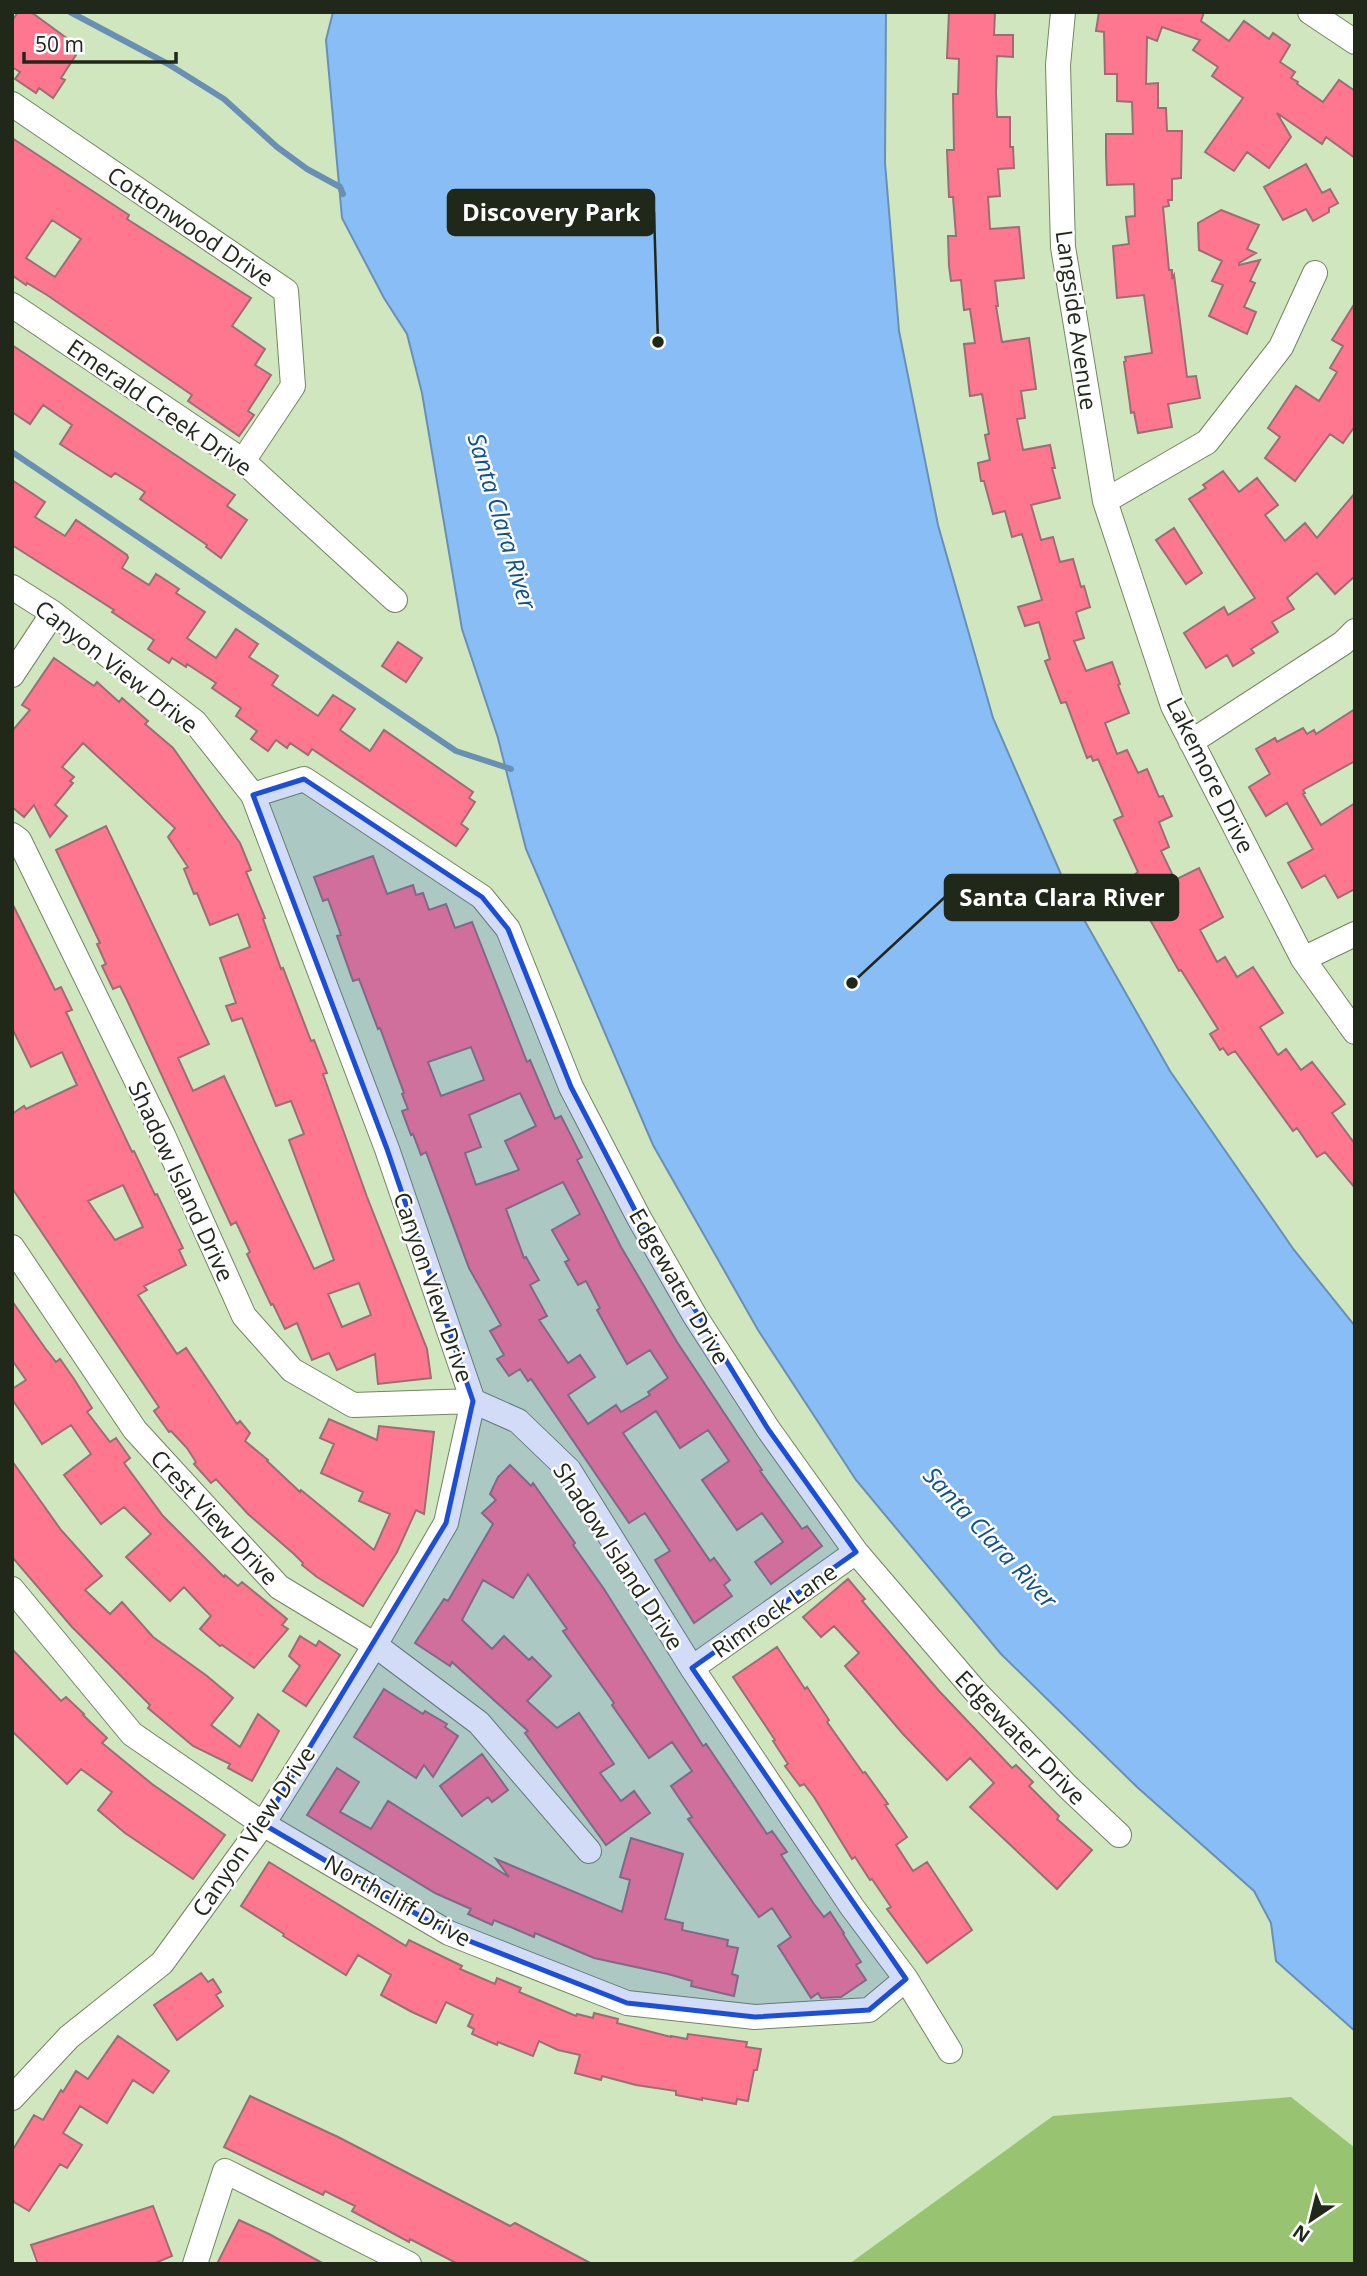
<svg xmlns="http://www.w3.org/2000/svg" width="1367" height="2276" viewBox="0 0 1367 2276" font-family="'Open Sans',sans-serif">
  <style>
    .green { fill: #98c370 }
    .water { fill: #88bdf6; stroke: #6990b4; stroke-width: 2 }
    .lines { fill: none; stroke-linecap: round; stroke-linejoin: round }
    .stream { stroke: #6990b4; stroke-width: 6 }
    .building { fill: #fe778e; stroke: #9b6e73; stroke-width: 2; fill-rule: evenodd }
    .minor-casing { stroke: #728562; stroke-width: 26 }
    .minor { stroke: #fff; stroke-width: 24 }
    .marked { fill: #1d4ed8; fill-opacity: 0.2; stroke: #1d4ed8; stroke-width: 5; stroke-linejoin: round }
    .labels { text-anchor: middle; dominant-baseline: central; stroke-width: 5; stroke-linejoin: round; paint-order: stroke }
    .street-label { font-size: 23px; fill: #20281a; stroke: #fefefe }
    .water-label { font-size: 24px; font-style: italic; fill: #0f518d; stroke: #fefefe }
    .leader { fill: none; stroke: #20281a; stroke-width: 2.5 }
    .callout-dot { fill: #20281a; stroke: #fefefe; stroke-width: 2.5 }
    .callout { fill: #20281a; stroke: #20281a; stroke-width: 2.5 }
    .callout-label { font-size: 24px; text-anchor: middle; font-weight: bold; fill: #fff }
  </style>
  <rect width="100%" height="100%" fill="#d0e6bf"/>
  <path class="green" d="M1291,2097L1355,2148V2264H849L1053,2116Z"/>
  <path class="water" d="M333,12H886L885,163L899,331L938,525L993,718L1070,895L1170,1071L1294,1250L1355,1326V2031L1276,1961L1271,1923L1254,1891L1137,1787L1001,1654L856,1480L758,1330L653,1145L526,849L498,738L462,629L422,393L407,334L384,298L342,218L326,40Z"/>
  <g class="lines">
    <path class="stream" d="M70,12L168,64L224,99L277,147L307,169L340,187L343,194
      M12,452L456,751L511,769"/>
  </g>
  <path class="building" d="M18,12H31L72,42L68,49L76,55L61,78L65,80L53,98L39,88L36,93L15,79L20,72L12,67V21Z
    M949,12H995L994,35H1013V57L997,56L996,92L997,117H1010V147H1013L1014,168L998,169L1000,196L988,197L990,229L1019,227L1024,278L995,281L998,306H996L1002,342L1029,338L1036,389L1021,391L1025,418L1017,419L1023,450L1050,445L1055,468H1052L1060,498L1031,505L1041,540L1053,537L1060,562L1073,559L1081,587L1084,586L1090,607L1076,612L1084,638L1074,641L1086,671L1112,662L1120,684L1118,685L1129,713L1105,723L1117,754L1127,750L1138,773L1147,769L1159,797L1163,796L1172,816L1159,822L1169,847L1161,851L1175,880L1199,868L1223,917L1200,930L1217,962L1225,957L1237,977L1253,967L1283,1013L1260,1027L1278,1055L1286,1049L1301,1070L1312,1062L1345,1104L1332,1113L1355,1144V1188L1325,1152L1317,1157L1297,1128L1293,1131L1235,1051L1228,1055L1223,1048L1220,1050L1210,1034L1218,1029L1181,970L1179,971L1149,918L1145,920L1137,902L1145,899L1134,875L1138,872L1114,820L1123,816L1098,759L1093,761L1091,756L1087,758L1066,702L1061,703L1045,661L1050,659L1039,622L1025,626L1018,607L1042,600L1022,534L1012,537L1005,511L993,514L984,481H981L978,463L990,460L985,435L989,434L982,394L970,396L964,344L975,343L970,309L964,310L961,280L951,281L949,266L948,236H956L953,197H949L947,150H954L953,94H958L959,59L947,58Z
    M1099,12H1204L1201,21L1229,41L1244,21L1269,39L1273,33L1290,45L1280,62L1295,72L1291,78L1298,82L1297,84L1323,102L1339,80L1355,91V158L1326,137L1322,144L1277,113L1291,137L1269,168L1247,152L1234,171L1205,152L1243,98L1212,76L1218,67L1193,50L1200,40L1162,27L1157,41L1147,37L1146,84L1158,83V108H1166L1167,131H1182L1181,178L1172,179V200H1168L1169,206L1163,207L1169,270H1172V279L1174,275L1187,377L1196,376L1200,398L1168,404L1172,427L1138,433L1134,412L1131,413L1130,405L1124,362L1126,361L1125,357L1152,353L1144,295L1117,298L1113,246L1129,244L1126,217L1135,216L1134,184L1107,185L1106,155V134H1133L1132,102L1117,101V74H1105L1104,32L1096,31Z
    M12,138L129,215L127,219L251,298L232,326L265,349L255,365L271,375L248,411L254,415L239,436L188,401L192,395L47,295L27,283L26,285L13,276L12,278ZM52,220L81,239L55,277L26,258Z
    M1306,164L1322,193L1330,189L1338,203L1329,208V212L1313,221L1306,209L1283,220L1264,187Z
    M1221,210L1259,225L1247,249L1256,253L1239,263V265L1260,260L1250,281L1255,283L1244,307L1256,312L1247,334L1209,316L1223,285L1212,281L1222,261L1199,250L1198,223Z
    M1355,303V426L1343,443L1330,434L1295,481L1265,458L1280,437L1268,428L1296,386L1319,401L1337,372L1330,368L1343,346L1332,340Z
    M12,345L235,495L227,506L247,520L221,558L206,547L207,545L140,499L145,492L115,473L111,477L60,444L72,425L43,405L30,424L12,412Z
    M1223,471L1239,492L1257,478L1278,505L1265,515L1285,541L1305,523L1317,538L1355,493V576L1335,594L1317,573L1287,598L1294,609L1272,622L1278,632L1251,649L1254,653L1233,666L1227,655L1206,668L1184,633L1224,607L1228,615L1255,598L1189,499L1206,488L1203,485Z
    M12,480L45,502L35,517L65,536L76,520L127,555L128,558L122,568L149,585L156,574L179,589L176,593L205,612L187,638L216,658L236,629L258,644L249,657L278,676L272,685L318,716L333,695L355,709L340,730L370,751L384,730L473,792L469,798L475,802L461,824L468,829L456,846L312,749L308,755L290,743L287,748L276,740L268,751L251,739L257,731L236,716L241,708L212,688L216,683L187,664L186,667L172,658L169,663L148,649L154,640L112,612L114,610L86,592L12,545Z
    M1174,528L1202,573L1186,584L1156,540Z
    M398,642L422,658L406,682L382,666Z
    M54,658L94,686L97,682L119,702L122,698L148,721L145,724L173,748L240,843L251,870L246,872L265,918L263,919L281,969L283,968L311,1041L314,1040L327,1073L323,1074L367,1197L427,1349L431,1378L378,1384L375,1354L337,1370L329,1353L312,1360L297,1323L285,1329L273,1304L271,1305L247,1254L250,1252L236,1222L231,1225L127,1000L120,986L113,989L102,966L106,964L97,944L100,943L56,850L106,826L209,1044L178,1058L193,1091L224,1076L314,1269L334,1260L289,1140L304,1134L291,1101L276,1106L242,1018L232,1021L226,1006L236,1003L220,958L250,947L238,914L210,925L197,893L194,894L184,869L188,867L168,837L175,828L83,743L62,767L74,777L70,781L73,783L55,805L67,816L50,837L34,805L24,817L12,807V731L30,710L22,705ZM359,1283L371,1315L342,1327L328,1294Z
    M1355,709V761L1303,790L1305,793L1303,794L1321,825L1355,803V889L1338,898L1325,875L1302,888L1288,863L1313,849L1287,803L1266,816L1249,787L1270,774L1256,749L1275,738L1277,742L1303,728L1307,734L1314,730L1316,734Z
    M373,856L387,894L413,885L416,895L423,893L429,910L446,904L455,928L472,922L527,1062L530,1060L555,1119L561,1116L582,1157L577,1160L621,1247L677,1342L762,1470L760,1471L802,1529L807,1526L822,1546L771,1584L755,1562L783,1542L762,1513L737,1530L702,1480L729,1461L708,1430L680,1448L656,1411L623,1433L710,1561L714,1558L730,1580L724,1585L732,1596L694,1623L655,1560L670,1551L645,1513L629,1523L531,1379L528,1381L520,1369L509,1376L497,1359L504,1355L490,1331L501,1325L469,1268L426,1152L421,1155L413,1134L411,1135L402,1111L408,1109L402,1094L404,1093L380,1028L378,1029L359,979L353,981L337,936L341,935L328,899L323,901L314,877ZM471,1047L484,1080L441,1096L428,1062ZM520,1093L536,1126L505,1141L519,1170L476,1185L465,1153L481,1147L469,1115ZM563,1182L580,1214L552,1230L569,1260L565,1262L578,1285L586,1281L600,1308L597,1310L627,1364L650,1350L668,1378L648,1392L650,1395L621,1412L616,1405L588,1424L568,1395L595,1377L580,1355L568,1363L539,1320L547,1316L530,1285L539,1280L526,1257L524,1258L506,1209Z
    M12,903L55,990L61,987L72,1010L66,1012L87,1057L132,1152L134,1151L155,1195L157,1194L183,1248L179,1250L186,1265L144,1286L147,1290L138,1295L177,1354L186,1348L237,1424L240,1421L250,1433L245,1441L268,1460L267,1461L300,1492L301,1490L374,1550L390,1514L359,1501L363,1492L321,1473L334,1444L320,1438L329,1419L377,1440L379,1426L434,1432L424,1514L416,1510L397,1552L363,1606L317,1577L302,1565L303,1563L294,1554L248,1514L216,1479L211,1483L194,1464L196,1462L187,1448L171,1431L169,1432L154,1411L159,1407L12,1188V1114L24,1106L26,1109L77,1085L62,1052L31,1067L12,1028ZM123,1185L143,1227L115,1240L88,1201Z
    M12,1301L45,1348L56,1362L60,1359L74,1379L92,1408L87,1412L110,1442L116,1438L130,1458L124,1463L163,1516L224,1577L225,1575L238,1586L242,1582L287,1619L282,1625L288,1629L254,1668L222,1645L220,1646L200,1629L211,1616L184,1587L170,1601L126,1557L151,1534L124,1507L101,1524L64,1475L91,1454L71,1425L42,1444L27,1421L12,1399V1389L26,1380L12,1360Z
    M12,1461L61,1530L102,1576L85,1590L110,1614L122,1602L153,1637L207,1676L233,1698L211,1725L240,1747L258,1714L279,1731L252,1781L228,1768L230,1764L193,1746L148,1708L150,1705L72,1627L12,1557Z
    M510,1465L531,1486L533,1483L575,1543L573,1545L604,1589L703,1746L706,1744L767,1834L772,1831L787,1852L781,1855L814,1904L824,1917L830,1912L844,1933L843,1934L861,1962L856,1965L866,1980L841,1997L821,1998L818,1993L811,1998L778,1946L791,1937L772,1908L759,1917L688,1819L692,1817L671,1786L692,1771L672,1742L649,1758L612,1705L614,1703L563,1631L567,1629L528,1574L513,1598L483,1580L462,1620L492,1649L504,1636L529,1660L532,1657L551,1676L527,1701L557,1728L579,1713L614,1764L600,1773L621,1801L634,1791L650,1813L606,1845L525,1733L528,1731L452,1662L450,1666L415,1643L444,1599L448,1601L493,1524L482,1513L496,1500L490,1494L498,1477Z
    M848,1579L865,1599L862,1601L939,1691L1012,1768L1016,1765L1033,1782L1029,1786L1059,1816L1057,1819L1092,1850L1057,1889L970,1807L994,1783L970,1758L947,1780L903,1734L845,1666L859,1653L834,1626L821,1637L803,1617Z
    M300,1636L316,1646L319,1641L340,1655L306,1706L283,1691L300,1666L289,1656Z
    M777,1647L805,1689L807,1687L829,1720L827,1722L863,1773L865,1772L888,1804L885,1805L907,1837L896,1845L913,1871L927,1862L972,1930L927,1963L887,1909L891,1907L872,1879L870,1880L855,1857L852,1859L814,1797L804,1784L800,1786L785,1766L788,1764L773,1741L775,1740L733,1677Z
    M12,1649L61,1701L66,1697L84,1714L83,1715L107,1738L102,1743L152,1784L225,1835L193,1879L125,1833L98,1810L112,1792L81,1769L67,1784L12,1731Z
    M384,1689L423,1714L425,1711L447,1724L445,1727L458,1736L433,1777L424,1765L416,1778L354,1737Z
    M482,1754L508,1790L492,1802L488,1797L462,1816L440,1786Z
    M337,1768L359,1782L340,1812L371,1829L388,1801L509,1877L496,1859L622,1912L630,1880L620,1877L631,1838L683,1854L665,1919L683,1923L682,1930L728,1940L727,1946L738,1948L732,1974L738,1976L734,1996L691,1986L692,1981L668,1974L594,1958L535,1933L534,1937L494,1920L492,1925L468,1914L471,1909L435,1893L307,1815Z
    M269,1862L406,1946L409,1940L462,1966L460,1969L495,1984L497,1978L521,1988L519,1992L576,2016L577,2014L593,2018L594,2013L618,2019L617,2023L671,2037V2036L687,2039L688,2034L747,2042L746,2047L761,2049L757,2070H754L748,2101L737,2099L736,2104L702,2098V2100L676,2095V2091L636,2085L602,2076L601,2080L575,2073L580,2055L558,2050L539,2041L533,2056L498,2042L497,2045L472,2034L474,2029L468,2026L473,2015L446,2002L436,2023L412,2012L381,1995L391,1975L358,1955L346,1975L283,1936L284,1934L241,1906Z
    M201,1973L208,1982L213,1979L221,1992L216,1995L223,2006L177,2040L154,2005Z
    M118,2036L169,2071L153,2093L133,2080L107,2123L80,2106L63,2133L82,2145L67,2168L60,2164L29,2211L14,2202L12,2197V2151L34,2115L43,2120L61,2090L63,2092L76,2071L88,2079Z
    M250,2096L338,2137L510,2226L515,2223L592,2264H458L410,2239L409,2242L352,2211L355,2206L325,2191L323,2195L224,2147Z
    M153,2206L172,2256L153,2264H38L31,2245Z
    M239,2220L269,2234L324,2264H217Z"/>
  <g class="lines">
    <defs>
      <path id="minor" d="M1063,12L1058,65L1063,247L1105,501L1173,706L1303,959L1355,1032
        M1310,12L1355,42
        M12,104L286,291L293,386L243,461
        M12,305L243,461L395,600
        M1105,501L1207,442L1281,347L1315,273
        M12,587L53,613L195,722L253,795L387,1149L473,1401L446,1523L375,1645L263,1824L162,1963L69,2037L12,2098
        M12,675L53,613
        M1191,742L1343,643L1355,631
        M253,795L304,779L482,897L508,929L571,1087L639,1218L695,1316L768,1429L856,1552L976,1692L1069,1788L1119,1835
        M12,835L19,840L163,1135L244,1316L292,1370L353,1405L473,1401L518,1421L569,1470L692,1668L852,1907L906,1979L950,2051
        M1303,959L1355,934
        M12,1247L135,1430L279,1587L375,1645L479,1723L589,1851
        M12,1589L132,1734L263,1824L449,1933L627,2003L755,2017L869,2010L906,1979
        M692,1668L856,1552
        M195,2264L225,2171L409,2264"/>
    </defs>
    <use href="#minor" class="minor-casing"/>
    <use href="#minor" class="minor"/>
  </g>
  <path class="marked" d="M304,779L482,897L508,929L571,1087L639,1218L768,1429L856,1552L692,1668L906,1979L869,2010L755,2017L627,2003L449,1933L263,1824L446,1523L473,1401L387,1149L253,795Z"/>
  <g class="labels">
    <g class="street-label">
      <text transform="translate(191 226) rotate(34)">Cottonwood Drive</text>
      <text transform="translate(1077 320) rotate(82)">Langside Avenue</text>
      <text transform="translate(160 407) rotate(35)">Emerald Creek Drive</text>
      <text transform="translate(117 666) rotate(38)">Canyon View Drive</text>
      <text transform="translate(1211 775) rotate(64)">Lakemore Drive</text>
      <text transform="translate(182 1181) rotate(65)">Shadow Island Drive</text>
      <text transform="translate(680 1286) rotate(60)">Edgewater Drive</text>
      <text transform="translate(434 1287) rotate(71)">Canyon View Drive</text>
      <text transform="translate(215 1517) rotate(47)">Crest View Drive</text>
      <text transform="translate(619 1556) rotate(57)">Shadow Island Drive</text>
      <text transform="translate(774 1610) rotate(-35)">Rimrock Lane</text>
      <text transform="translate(1021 1737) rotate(46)">Edgewater Drive</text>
      <text transform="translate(253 1831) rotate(-56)">Canyon View Drive</text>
      <text transform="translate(398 1900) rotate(29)">Northcliff Drive</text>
    </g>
    <g class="water-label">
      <text transform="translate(503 521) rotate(73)">Santa Clara River</text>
      <text transform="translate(991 1537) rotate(47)">Santa Clara River</text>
    </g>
  </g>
  <path class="leader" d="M658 342L654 212M852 983L945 897"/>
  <g class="callout-dot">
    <circle cx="658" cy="342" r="7"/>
    <circle cx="852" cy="983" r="7"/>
  </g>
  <g class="callout">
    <rect x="448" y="190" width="206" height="45" rx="7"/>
    <rect x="945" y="875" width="233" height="45" rx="7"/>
  </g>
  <g class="callout-label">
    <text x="551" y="221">Discovery Park</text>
    <text x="1062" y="906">Santa Clara River</text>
  </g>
  <rect width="1367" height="2276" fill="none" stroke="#20281a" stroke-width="28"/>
  <g transform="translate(1311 2220) rotate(215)" stroke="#fefefe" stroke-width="5" paint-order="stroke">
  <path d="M0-5L12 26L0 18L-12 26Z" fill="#20281a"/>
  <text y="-10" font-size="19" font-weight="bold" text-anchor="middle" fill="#20281a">N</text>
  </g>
  <path d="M24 52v10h152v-10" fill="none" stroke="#20281a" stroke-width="3.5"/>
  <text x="35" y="52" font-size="21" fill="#20281a" stroke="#fefefe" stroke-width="5" paint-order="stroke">50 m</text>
</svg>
